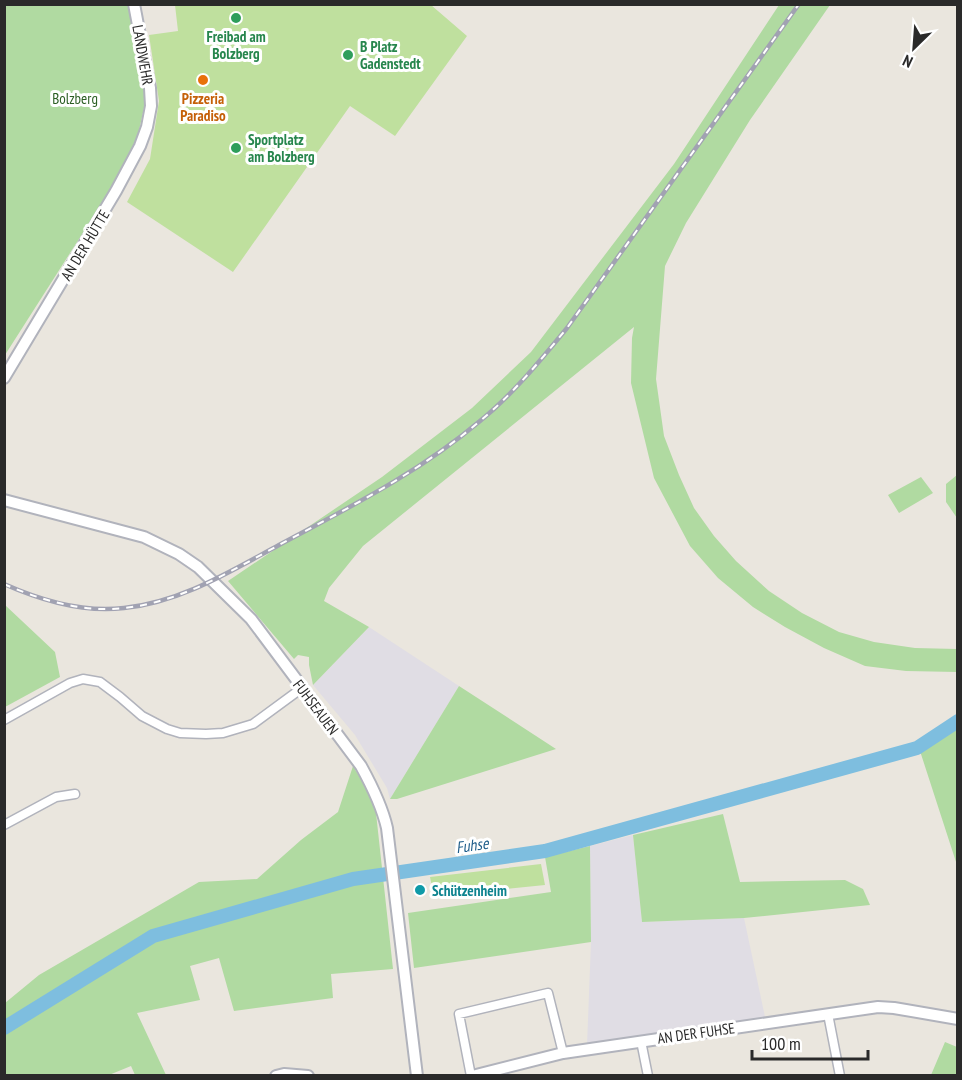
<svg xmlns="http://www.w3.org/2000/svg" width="962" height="1080" viewBox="0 0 962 1080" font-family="'PT Sans Narrow',sans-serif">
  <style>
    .industrial { fill: #e0dde4 }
    .green { fill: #b0daa1 }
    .pitch { fill: #bfe09e }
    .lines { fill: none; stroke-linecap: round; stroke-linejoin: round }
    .river { stroke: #7ebedf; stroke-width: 14 }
    .minor-casing { stroke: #b1b3bc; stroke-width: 11 }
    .tertiary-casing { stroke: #b1b3bc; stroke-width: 14 }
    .minor { stroke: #fff; stroke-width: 8 }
    .tertiary { stroke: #fff; stroke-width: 10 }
    .rail-casing { stroke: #a1a2b2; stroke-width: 4.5 }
    .rail { stroke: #fff; stroke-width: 2; stroke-dasharray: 7; stroke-linecap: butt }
    .leisure-dot { fill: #2e9e5b; stroke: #fff; stroke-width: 2 }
    .food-dot { fill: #e8710a; stroke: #fff; stroke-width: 2 }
    .culture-dot { fill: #0f9aa8; stroke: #fff; stroke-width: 2 }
    .labels { text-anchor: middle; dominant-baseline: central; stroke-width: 6; stroke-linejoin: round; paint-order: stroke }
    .leisure-label { font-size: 15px; font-weight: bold; fill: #27864d; stroke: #fff; text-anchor: start }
    .street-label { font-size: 15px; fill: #2a2a2a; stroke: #fff }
    .park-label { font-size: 15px; fill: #2b5e23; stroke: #fff }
    .food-label { font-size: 15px; font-weight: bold; fill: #c56008; stroke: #fff }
    .culture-label { font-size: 15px; font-weight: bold; fill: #0d838f; stroke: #fff; text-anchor: start }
    .water-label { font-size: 16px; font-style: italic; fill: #1e5d8a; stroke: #fff }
  </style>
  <rect width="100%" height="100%" fill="#eae6de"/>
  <path class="industrial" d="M369,627L459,686L390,799L387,788L355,735L313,685Z
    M633,835L642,922L744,918L765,1017L587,1045L591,942L590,846Z"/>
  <path class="green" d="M5,5H128L134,40L146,99L136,144L109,192L5,355Z
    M779,5H830L750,120L686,223L665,266L656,379L664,436L679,475L694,508L714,536L736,561L769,591L802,613L839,632L874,642L915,648L957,649V672L906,671L865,666L824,648L785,627L753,607L718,578L690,546L654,478L631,383L632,338L634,327L363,546L329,588L324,601L369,627L313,685L309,665V657L298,655L294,659L228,581L382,477L472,408L531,352L674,164Z
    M957,475V518L946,502V484Z
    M921,477L933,493L899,513L888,495Z
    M5,605L55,652L60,677L5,707Z
    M459,686L556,749L397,799H390Z
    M957,725V865L920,751Z
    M353,766L371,796L376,813L393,969L331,974L333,998L234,1011L219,958L190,966L200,1000L137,1013L166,1075H135L131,1066L109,1075L5,1076V1003L39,975L199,882L257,879L301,840L338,812Z
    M723,814L740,882L845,880L863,889L870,905L744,918L642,922L633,835Z
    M590,846L591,942L414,968L408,913L551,892L545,857Z
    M945,1042L957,1047V1046V1075H931Z"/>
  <path class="pitch" d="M175,5H431L467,36L395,136L350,106L233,272L127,202L150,159L159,101L149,35L178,31Z
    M541,864L545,885L434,896L430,877Z"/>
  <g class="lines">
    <path class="river" d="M4,1028L153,936L353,879L545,851L917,748L958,721"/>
    <defs>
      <path id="minor" d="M4,720L70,683L83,679L100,682L120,697L142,716L167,729L180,733L206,734L223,733L253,724L302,688
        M4,825L56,797L75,794
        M828,1014L840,1076
        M641,1041L648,1076
        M471,1076L459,1014L548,993L563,1053"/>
      <path id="tertiary" d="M4,378L116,191L140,146L147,127L151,106L150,88L134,4
        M4,500L144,537L179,554L198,567L251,619L361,766C372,786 382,806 387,828L417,1076
        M276,1076L284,1074L308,1076
        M472,1076L563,1053L878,1007L894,1008L958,1019"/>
    </defs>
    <use href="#minor" class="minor-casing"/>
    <use href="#tertiary" class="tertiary-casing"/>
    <use href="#minor" class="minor"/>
    <use href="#tertiary" class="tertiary"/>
    <defs>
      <path id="rail" d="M4,584C40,600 84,613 124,608C181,602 229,572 279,545C348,508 420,472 480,421C513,394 540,361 567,328L799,4"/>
    </defs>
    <use href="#rail" class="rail-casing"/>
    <use href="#rail" class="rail"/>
  </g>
  <g class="leisure-dot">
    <circle cx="236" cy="18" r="6"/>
    <circle cx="348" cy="55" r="6"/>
    <circle cx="236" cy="148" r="6"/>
  </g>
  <circle class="food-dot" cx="203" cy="80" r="6"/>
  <circle class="culture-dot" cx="420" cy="890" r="6"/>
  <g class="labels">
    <g class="leisure-label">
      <text x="236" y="36" text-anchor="middle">Freibad am<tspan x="236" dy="17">Bolzberg</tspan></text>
      <text x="360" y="46">B Platz<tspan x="360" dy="17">Gadenstedt</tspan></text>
      <text x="248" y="139">Sportplatz<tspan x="248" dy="17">am Bolzberg</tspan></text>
    </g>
    <g class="street-label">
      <text transform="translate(143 55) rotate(80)">LANDWEHR</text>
      <text transform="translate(85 245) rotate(-59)">AN DER HÜTTE</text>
      <text transform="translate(316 707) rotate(53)">FUHSEAUEN</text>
      <text transform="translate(696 1033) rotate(-8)">AN DER FUHSE</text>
    </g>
    <g class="park-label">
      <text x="75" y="98">Bolzberg</text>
    </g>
    <g class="food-label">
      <text x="203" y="98">Pizzeria<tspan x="203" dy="17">Paradiso</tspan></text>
    </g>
    <g class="culture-label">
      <text x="432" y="890">Schützenheim</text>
    </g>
    <g class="water-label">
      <text transform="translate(472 845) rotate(-8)">Fuhse</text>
    </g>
  </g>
  <rect width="962" height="1080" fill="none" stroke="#2a2a2a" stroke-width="12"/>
  <g transform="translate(914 48) rotate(205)" stroke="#ffffff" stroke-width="4.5" paint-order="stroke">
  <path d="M0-4.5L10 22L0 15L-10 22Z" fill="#2a2a2a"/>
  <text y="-9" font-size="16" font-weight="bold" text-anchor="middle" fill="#2a2a2a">N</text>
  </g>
  <path d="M752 1050v9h116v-9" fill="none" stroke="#2a2a2a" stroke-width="3"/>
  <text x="761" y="1050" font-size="18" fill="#2a2a2a" stroke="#ffffff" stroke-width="4.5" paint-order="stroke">100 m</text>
</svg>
